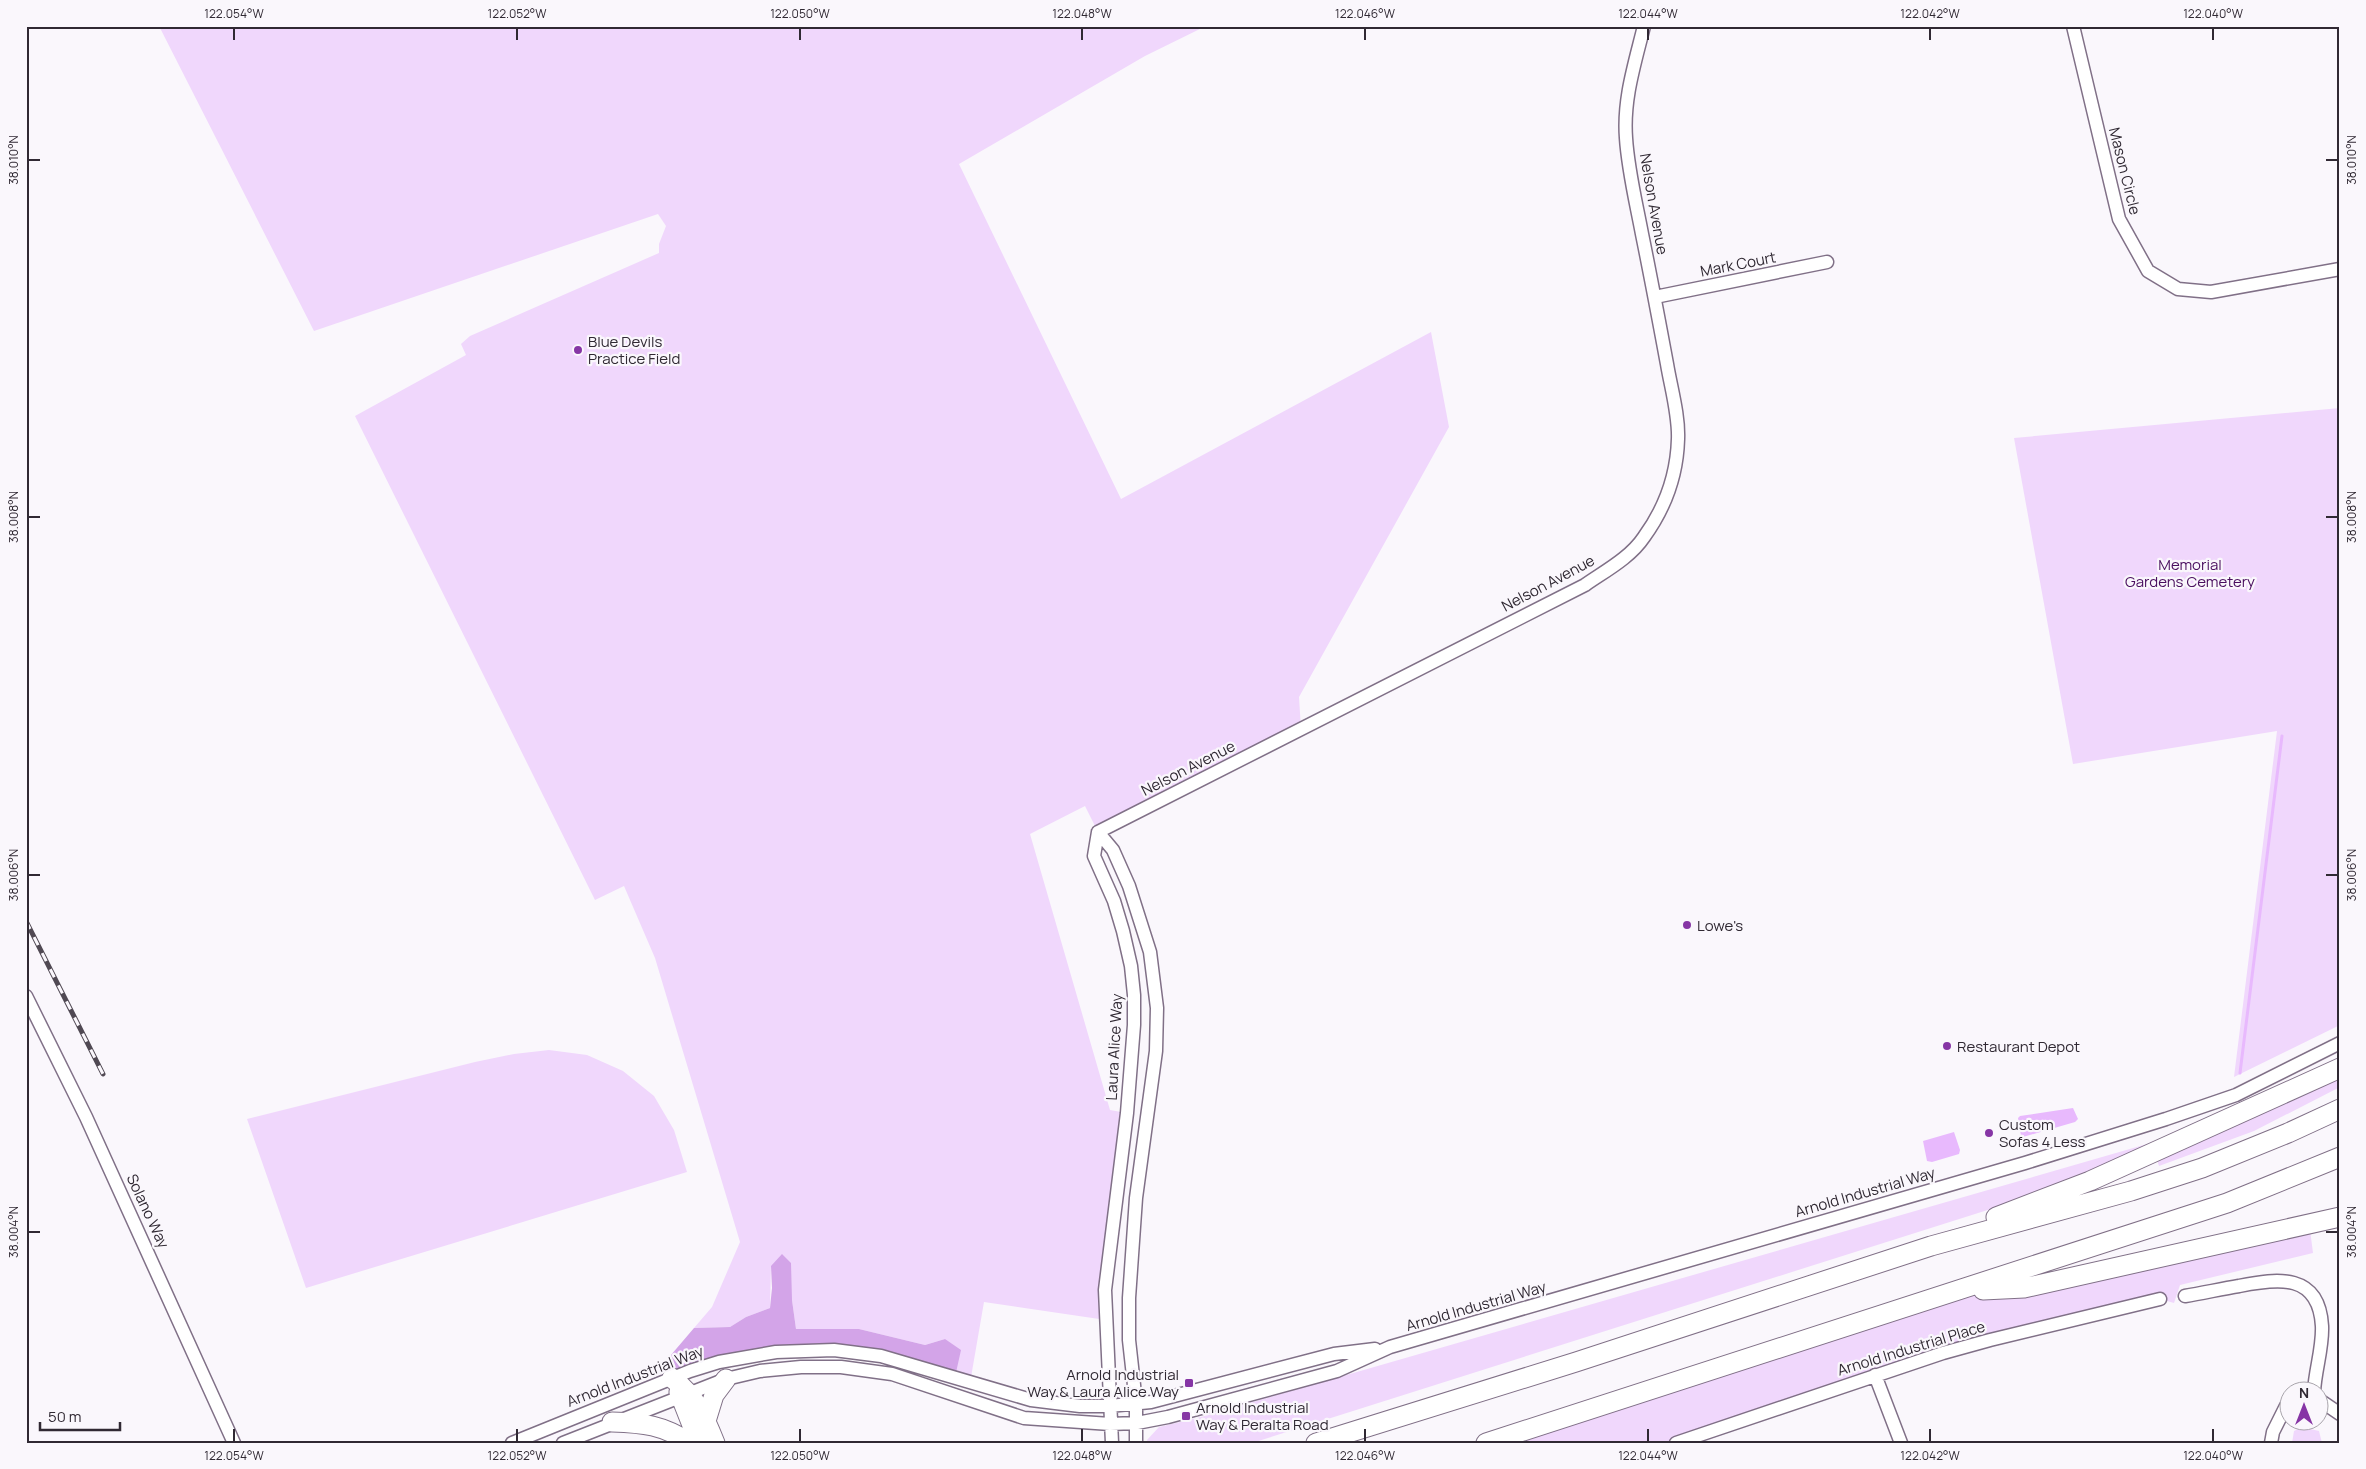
<svg xmlns="http://www.w3.org/2000/svg" width="2366" height="1469" viewBox="0 0 2366 1469" font-family="Manrope,sans-serif">
  <style>
    .green { fill: #f0d7fc }
    .forest { fill: #d3a4e8 }
    .water { fill: #e8b9fd }
    .lines { fill: none; stroke-linecap: round; stroke-linejoin: round }
    .stream { stroke: #e8b9fd; stroke-width: 3 }
    .minor-casing { stroke: #807087; stroke-width: 15 }
    .highway-casing { stroke: #807087; stroke-width: 21 }
    .minor { stroke: #fff; stroke-width: 12 }
    .highway { stroke: #fff; stroke-width: 19 }
    .rail-casing { stroke: #504953; stroke-width: 5 }
    .rail { stroke: #faf7fc; stroke-width: 3; stroke-dasharray: 9; stroke-linecap: butt }
    .ticks { fill: none; stroke: #302933; stroke-width: 2 }
    .poi-dot { fill: #8635a5; stroke: #faf7fc; stroke-width: 2 }
    .labels { text-anchor: middle; dominant-baseline: central; stroke-width: 4.5; stroke-linejoin: round; paint-order: stroke }
    .street-label { font-size: 15px; fill: #302933; stroke: #faf7fc }
    .poi-label { font-size: 15px; fill: #302933; stroke: #faf7fc; text-anchor: start }
    .park-label { font-size: 15px; fill: #4a0f5f; stroke: #faf7fc }
    .neatline { fill: none; stroke: #302933; stroke-width: 2 }
    .ticks-label { font-size: 12px; text-anchor: middle; fill: #302933 }
  </style>
  <rect width="100%" height="100%" fill="#faf7fc"/>
  <path class="green" d="M159,26H1206L1145,56L959,164L1121,499L1431,332L1449,427L1299,697L1301,729L1098,832L1085,806L1030,834L1110,1110L1127,1113L1106,1320L984,1302L970,1383L955,1377L945,1339L925,1345L859,1329H796L792,1300L771,1266L770,1308L746,1317L730,1327L694,1328L712,1307L740,1242L655,958L624,886L595,900L355,416L466,355L461,344L470,336L659,253V244L666,226L658,214L314,331Z
    M2340,408V1025L2234,1077L2277,731L2073,764L2014,438Z
    M549,1050L587,1055L623,1071L654,1096L674,1130L687,1172L306,1288L247,1119L475,1062L514,1054Z
    M2340,1062V1087L2254,1131L2159,1166L2156,1157Z
    M2154,1142L2076,1177L1994,1208L1252,1443H1148L1147,1440L1159,1427L1201,1417Z
    M2309,1222L2313,1253L2180,1285L2174,1303L2160,1299L2049,1326L1676,1443H1478L1959,1291L2024,1288Z
    M2302,1427L2319,1431L2322,1443H2292L2294,1431Z"/>
  <path class="forest" d="M782,1254L791,1263L792,1300L796,1329H859L925,1345L945,1339L961,1350L955,1377L881,1356L776,1352L672,1378L665,1362L694,1328L730,1327L746,1317L770,1308L772,1288L771,1266Z"/>
  <path class="water" d="M2073,1108L2078,1119L2075,1122L2023,1137L2021,1136L2018,1118L2020,1116Z
    M1954,1132L1960,1150L1959,1154L1932,1162L1927,1161L1923,1141Z"/>
  <g class="lines">
    <path class="stream" d="M2240,1073L2282,736"/>
    <defs>
      <path id="minor" d="M2073,26L2119,219L2148,271L2178,289L2211,292L2340,269
        M1655,297L1827,262
        M1098,832L1585,585C1605,571 1630,558 1644,537C1665,508 1677,476 1678,439C1679,415 1671,388 1667,364C1659,321 1651,278 1642,234C1636,202 1628,170 1626,138C1623,99 1635,63 1644,26
        M1098,832L1113,850L1129,886L1150,952L1157,1008L1156,1051L1136,1198L1129,1298V1340L1136,1403V1443
        M1098,832L1094,856L1114,901L1123,931L1131,966L1134,995V1025L1127,1113L1105,1290L1112,1443
        M26,996L86,1117L234,1443
        M2185,1296C2203,1293 2221,1289 2239,1286C2278,1278 2319,1273 2322,1326C2323,1348 2315,1370 2314,1392
        M1875,1375L1901,1443
        M2318,1399L2340,1414
        M512,1443L690,1371L719,1362L776,1352L834,1350L881,1356L1031,1400L1080,1406H1109L1151,1402L1334,1354L1375,1349
        M563,1443L726,1379L760,1371L801,1367H841L892,1374L1024,1418L1110,1424L1137,1423L1168,1417L1337,1371L1390,1347L2025,1163L2166,1119L2236,1095L2340,1043
        M1676,1443L1943,1353L1990,1340L2160,1299
        M2271,1443L2273,1432L2286,1406L2288,1405"/>
      <path id="highway" d="M1996,1217L2090,1181L2340,1068
        M1983,1290L2024,1288L2340,1217
        M672,1378C696,1397 704,1415 715,1443
        M679,1392L699,1443
        M706,1421L714,1395L726,1379
        M612,1422C644,1423 663,1425 690,1443
        M1316,1443L1576,1362L1931,1246L2131,1191L2202,1168L2288,1133L2340,1109
        M1486,1443L2227,1203L2340,1157"/>
    </defs>
    <use href="#minor" class="minor-casing"/>
    <use href="#highway" class="highway-casing"/>
    <use href="#minor" class="minor"/>
    <use href="#highway" class="highway"/>
    <defs>
      <path id="rail" d="M26,921L103,1074"/>
    </defs>
    <use href="#rail" class="rail-casing"/>
    <use href="#rail" class="rail"/>
  </g>
  <path class="ticks" d="M234,28V40M517,28V40M800,28V40M1082,28V40M1365,28V40M1648,28V40M1930,28V40M2213,28V40M28,160H40M2326,160H2338M28,517H40M2326,517H2338M28,875H40M2326,875H2338M28,1232H40M2326,1232H2338M234,1429V1442M517,1429V1442M800,1429V1442M1082,1429V1442M1365,1429V1442M1648,1429V1442M1930,1429V1442M2213,1429V1442"/>
  <g class="poi-dot">
    <circle cx="578" cy="350" r="5"/>
    <circle cx="1687" cy="925" r="5"/>
    <circle cx="1947" cy="1046" r="5"/>
    <circle cx="1989" cy="1133" r="5"/>
    <rect x="1184" y="1378" width="10" height="10" rx="2.5"/>
    <rect x="1181" y="1411" width="10" height="10" rx="2.5"/>
  </g>
  <g class="labels">
    <g class="street-label">
      <text transform="translate(2125 171) rotate(76)">Mason Circle</text>
      <text transform="translate(1654 204) rotate(80)">Nelson Avenue</text>
      <text transform="translate(1738 264) rotate(-11)">Mark Court</text>
      <text transform="translate(1548 583) rotate(-28)">Nelson Avenue</text>
      <text transform="translate(1188 768) rotate(-27)">Nelson Avenue</text>
      <text transform="translate(1114 1047) rotate(-87)">Laura Alice Way</text>
      <text transform="translate(1865 1192) rotate(-16)">Arnold Industrial Way</text>
      <text transform="translate(148 1211) rotate(65)">Solano Way</text>
      <text transform="translate(1476 1306) rotate(-16)">Arnold Industrial Way</text>
      <text transform="translate(1911 1348) rotate(-17)">Arnold Industrial Place</text>
      <text transform="translate(635 1376) rotate(-21)">Arnold Industrial Way</text>
    </g>
    <g class="poi-label">
      <text x="588" y="341">Blue Devils<tspan x="588" dy="17">Practice Field</tspan></text>
      <text x="1697" y="925">Lowe's</text>
      <text x="1957" y="1046">Restaurant Depot</text>
      <text x="1999" y="1124">Custom<tspan x="1999" dy="17">Sofas 4 Less</tspan></text>
      <text x="1179" y="1374" text-anchor="end">Arnold Industrial<tspan x="1179" dy="17">Way &amp; Laura Alice Way</tspan></text>
      <text x="1196" y="1407">Arnold Industrial<tspan x="1196" dy="17">Way &amp; Peralta Road</tspan></text>
    </g>
    <g class="park-label">
      <text x="2190" y="564">Memorial<tspan x="2190" dy="17">Gardens Cemetery</tspan></text>
    </g>
  </g>
  <rect width="2366" height="1469" fill="none" stroke="#faf7fc" stroke-width="55"/>
  <g transform="translate(2304 1406)"><circle r="24" fill="#faf7fc" stroke="#a9a5ac"/>
  <path d="M0-4L9 19L0 12L-9 19Z" fill="#8635a5"/>
  <text y="-8" font-size="14" font-weight="bold" text-anchor="middle" fill="#302933">N</text>
  </g>
  <path d="M40 1422v8h80v-8" fill="none" stroke="#302933" stroke-width="2.5"/>
  <text x="48" y="1422" font-size="15" fill="#302933" stroke="#faf7fc" stroke-width="4" paint-order="stroke">50 m</text>
  <rect x="28" y="28" width="2310" height="1414" class="neatline"/>
  <g class="ticks-label">
    <text x="234" y="18">122.054°W</text>
    <text x="517" y="18">122.052°W</text>
    <text x="800" y="18">122.050°W</text>
    <text x="1082" y="18">122.048°W</text>
    <text x="1365" y="18">122.046°W</text>
    <text x="1648" y="18">122.044°W</text>
    <text x="1930" y="18">122.042°W</text>
    <text x="2213" y="18">122.040°W</text>
    <text transform="translate(14 160) rotate(-90)" y="4">38.010°N</text>
    <text transform="translate(2352 160) rotate(-90)" y="4">38.010°N</text>
    <text transform="translate(14 517) rotate(-90)" y="4">38.008°N</text>
    <text transform="translate(2352 517) rotate(-90)" y="4">38.008°N</text>
    <text transform="translate(14 875) rotate(-90)" y="4">38.006°N</text>
    <text transform="translate(2352 875) rotate(-90)" y="4">38.006°N</text>
    <text transform="translate(14 1232) rotate(-90)" y="4">38.004°N</text>
    <text transform="translate(2352 1232) rotate(-90)" y="4">38.004°N</text>
    <text x="234" y="1460">122.054°W</text>
    <text x="517" y="1460">122.052°W</text>
    <text x="800" y="1460">122.050°W</text>
    <text x="1082" y="1460">122.048°W</text>
    <text x="1365" y="1460">122.046°W</text>
    <text x="1648" y="1460">122.044°W</text>
    <text x="1930" y="1460">122.042°W</text>
    <text x="2213" y="1460">122.040°W</text>
  </g>
</svg>
